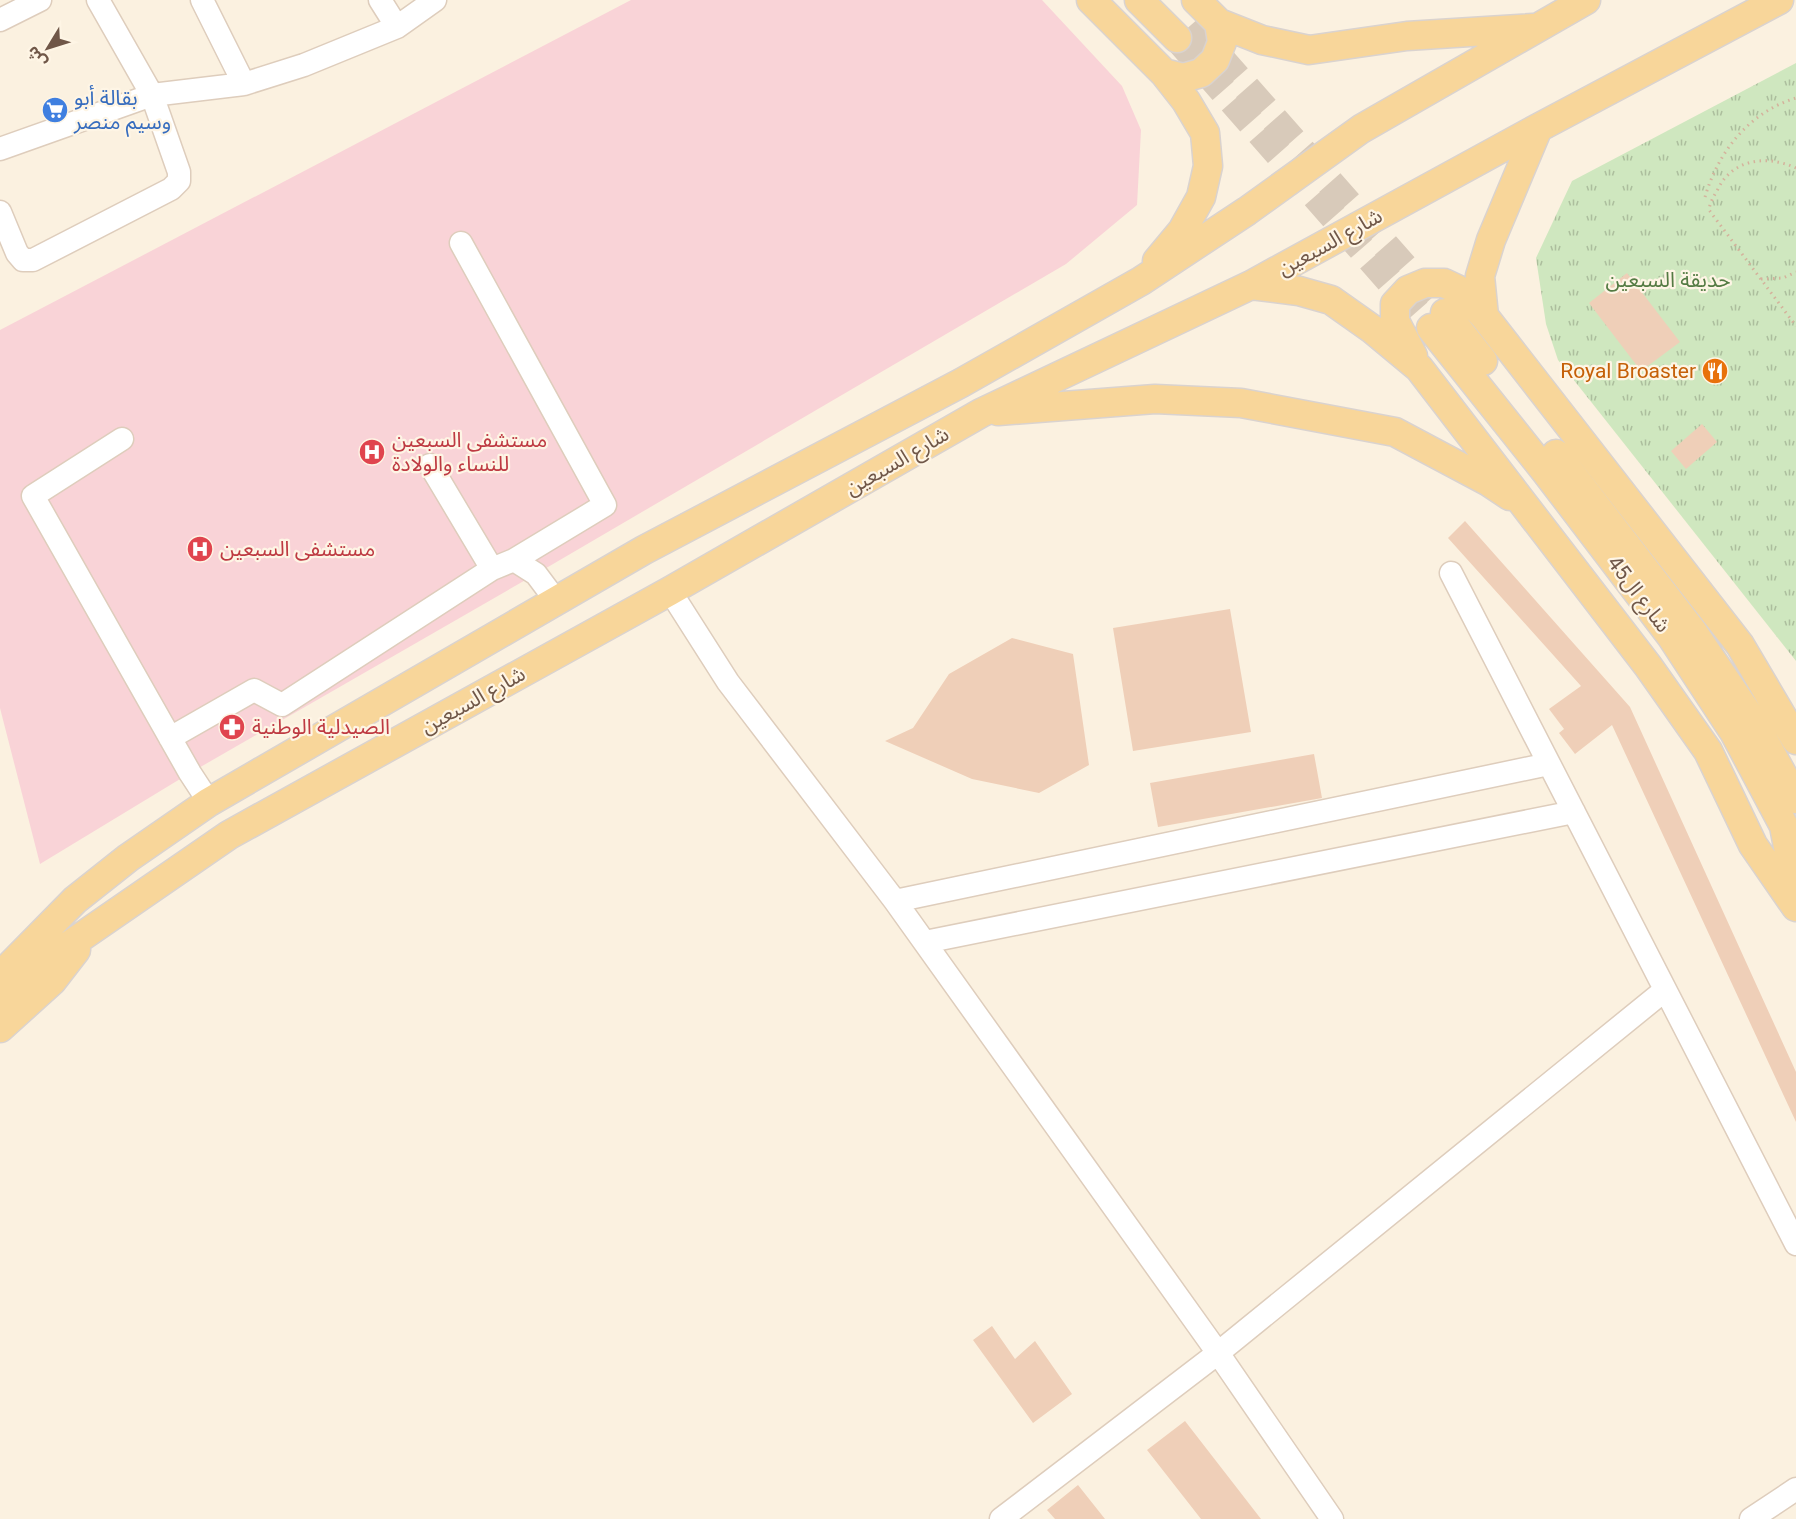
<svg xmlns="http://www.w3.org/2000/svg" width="1796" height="1519" viewBox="0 0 1796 1519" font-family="Roboto,'Noto Sans Arabic',sans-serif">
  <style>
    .medical { fill: #f9d3d7 }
    .park { fill: url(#park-tufts) }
    .building { fill: #efcfb8 }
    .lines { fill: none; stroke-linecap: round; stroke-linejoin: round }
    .major-tunnel { stroke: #d8caba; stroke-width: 28; stroke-dasharray: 28 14; stroke-linecap: butt }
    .minor-casing { stroke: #decdbc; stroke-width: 25 }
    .major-casing { stroke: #dad3cf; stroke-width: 31 }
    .path { stroke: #d4b29c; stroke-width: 3; stroke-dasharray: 1.5 4.5; stroke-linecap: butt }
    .minor { stroke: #fff; stroke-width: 22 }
    .major { stroke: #f8d69a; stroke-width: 28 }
    .labels { text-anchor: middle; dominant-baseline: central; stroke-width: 4.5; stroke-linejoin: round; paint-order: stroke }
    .shop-label { font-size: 21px; fill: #366cbe; stroke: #fef5e5; text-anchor: start }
    .street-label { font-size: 21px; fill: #705748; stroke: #fef5e5 }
    .park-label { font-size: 21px; fill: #547b43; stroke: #fef5e5 }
    .food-label { font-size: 21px; fill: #c56008; stroke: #fef5e5; text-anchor: end }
    .health-label { font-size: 21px; fill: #be3a42; stroke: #fef5e5; text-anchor: start }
  </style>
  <defs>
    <pattern id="park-tufts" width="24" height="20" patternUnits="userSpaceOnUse" patternTransform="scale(1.5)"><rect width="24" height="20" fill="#cfe7bf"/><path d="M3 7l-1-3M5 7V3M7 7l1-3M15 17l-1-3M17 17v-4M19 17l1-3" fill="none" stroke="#acbe9d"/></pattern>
  </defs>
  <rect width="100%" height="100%" fill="#fbf1e0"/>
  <path class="medical" d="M631,0H1042L1122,86L1141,130L1137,205L1066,264L536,574L190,773L40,864L0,708V330Z"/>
  <path class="park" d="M1796,63V661L1558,360L1546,324L1536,258L1572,181Z"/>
  <path class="building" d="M1627,273L1680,342L1641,371L1589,303Z
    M1702,424L1717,442L1686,469L1671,451Z
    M1465,521L1630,707L1796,1072V1122L1612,725L1575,754L1559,733L1564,729L1549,709L1581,686L1448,538Z
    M1230,609L1251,732L1133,751L1113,628Z
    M1012,638L1073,654L1089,765L1039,793L972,779L885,741L913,728L949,674Z
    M1314,754L1322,798L1158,827L1150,783Z
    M992,1326L1015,1359L1035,1341L1072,1394L1033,1423L973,1340Z
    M1185,1421L1261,1519H1201L1147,1450Z
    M1078,1485L1105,1519H1055L1047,1510Z"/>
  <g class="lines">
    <path class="major-tunnel" d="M1191,25L1445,313
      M1177,38L1431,328"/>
    <defs>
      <path id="minor" d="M202,0L244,84
        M380,0L397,27
        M0,20L40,0
        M0,149L152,95L244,84L304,65L397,27L435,0
        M0,212L17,253L23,260H33L171,189L179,181V172L152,95L98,0
        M122,439L33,496L190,773L209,802
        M430,465L492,569
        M514,560L536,574L557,602
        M1451,573L1796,1244
        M670,591L728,682L895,901L1218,1353L1332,1519
        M170,738L254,690L282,705L492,569L514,560L605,505L461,243
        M895,901L1549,764
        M925,942L1574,812
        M1001,1519L1218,1353L1665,990
        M1751,1519L1796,1489"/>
      <path id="major" d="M1091,0L1164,73L1186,101L1205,133L1208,166L1201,197L1182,231L1157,261
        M1139,0L1177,38
        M1196,0L1219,23L1262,40L1309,50L1407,36L1533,28
        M1164,73L1183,78L1201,73L1215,60L1222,42L1219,23
        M1538,128L1491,240L1480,276L1484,316L1740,645L1796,740
        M1251,285L1299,291L1331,300L1372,329L1419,368L1648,666L1708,751L1753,845L1796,907
        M1445,313L1483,361
        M1431,328L1546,472L1671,636L1734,732L1784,826L1796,889
        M1413,356L1395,321V304L1408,290L1425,283H1444L1461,291L1484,316
        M998,411L1155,399L1241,403L1395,432L1489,482L1510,496
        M1556,454L1693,632L1753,721L1796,799
        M4,972L75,900L128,858L209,802L644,550L961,383L1141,281L1247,211L1361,129L1586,0
        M0,1000L39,966L229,835L670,591L981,413L1251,285L1538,128L1779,0
        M0,1028L52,981L76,950"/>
    </defs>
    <use href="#minor" class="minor-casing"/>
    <use href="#major" class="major-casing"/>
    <path class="path" d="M1796,168C1768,155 1733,158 1718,189C1714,196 1710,202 1709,210L1796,326
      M1705,197C1718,152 1749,112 1796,98
      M1761,279L1783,278L1796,272"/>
    <use href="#minor" class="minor"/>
    <use href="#major" class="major"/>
  </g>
  <defs>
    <symbol id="supermarket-disc" viewBox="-11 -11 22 22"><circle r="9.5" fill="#3f7fe0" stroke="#fef5e5"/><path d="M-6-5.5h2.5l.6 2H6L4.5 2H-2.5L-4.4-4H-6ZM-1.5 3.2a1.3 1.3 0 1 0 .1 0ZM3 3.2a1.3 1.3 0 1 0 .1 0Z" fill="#fff"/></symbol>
    <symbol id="restaurant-disc" viewBox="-11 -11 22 22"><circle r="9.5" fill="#e8710a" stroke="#fef5e5"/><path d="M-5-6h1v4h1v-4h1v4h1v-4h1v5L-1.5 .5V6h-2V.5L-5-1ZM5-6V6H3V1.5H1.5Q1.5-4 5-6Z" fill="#fff"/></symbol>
    <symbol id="hospital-disc" viewBox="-11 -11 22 22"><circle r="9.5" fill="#e0444e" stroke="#fef5e5"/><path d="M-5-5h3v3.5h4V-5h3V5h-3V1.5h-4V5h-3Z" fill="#fff"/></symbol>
    <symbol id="pharmacy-disc" viewBox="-11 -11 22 22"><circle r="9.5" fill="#e0444e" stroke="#fef5e5"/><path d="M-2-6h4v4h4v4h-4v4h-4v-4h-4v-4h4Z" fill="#fff"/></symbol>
  </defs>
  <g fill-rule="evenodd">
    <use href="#supermarket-disc" x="40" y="95" width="30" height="30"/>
    <use href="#restaurant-disc" x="1700" y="356" width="30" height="30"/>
    <use href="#hospital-disc" x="357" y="437" width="30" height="30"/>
    <use href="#hospital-disc" x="185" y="534" width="30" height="30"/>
    <use href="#pharmacy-disc" x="217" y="712" width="30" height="30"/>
  </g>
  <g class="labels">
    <g class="shop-label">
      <text x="74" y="98">بقالة أبو<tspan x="74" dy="24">وسيم منصر</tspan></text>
    </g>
    <g class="street-label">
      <text transform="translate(1330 242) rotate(-29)">شارع السبعين</text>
      <text transform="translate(897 461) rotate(-30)">شارع السبعين</text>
      <text transform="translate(1639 594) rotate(53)">شارع ال45</text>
      <text transform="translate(473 700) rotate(-29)">شارع السبعين</text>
    </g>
    <g class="park-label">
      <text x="1668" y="280">حديقة السبعين</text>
    </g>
    <g class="food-label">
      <text x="1696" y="371">Royal Broaster</text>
    </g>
    <g class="health-label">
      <text x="392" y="440">مستشفى السبعين<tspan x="392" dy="24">للنساء والولادة</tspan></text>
      <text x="220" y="549">مستشفى السبعين</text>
      <text x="252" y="727">الصيدلية الوطنية</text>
    </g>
  </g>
  <g transform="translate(48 48) rotate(232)" stroke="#fef5e5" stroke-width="4.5" paint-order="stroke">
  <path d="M0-4.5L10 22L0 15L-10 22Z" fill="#705748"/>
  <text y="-9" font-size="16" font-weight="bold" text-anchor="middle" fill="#705748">ش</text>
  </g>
</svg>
